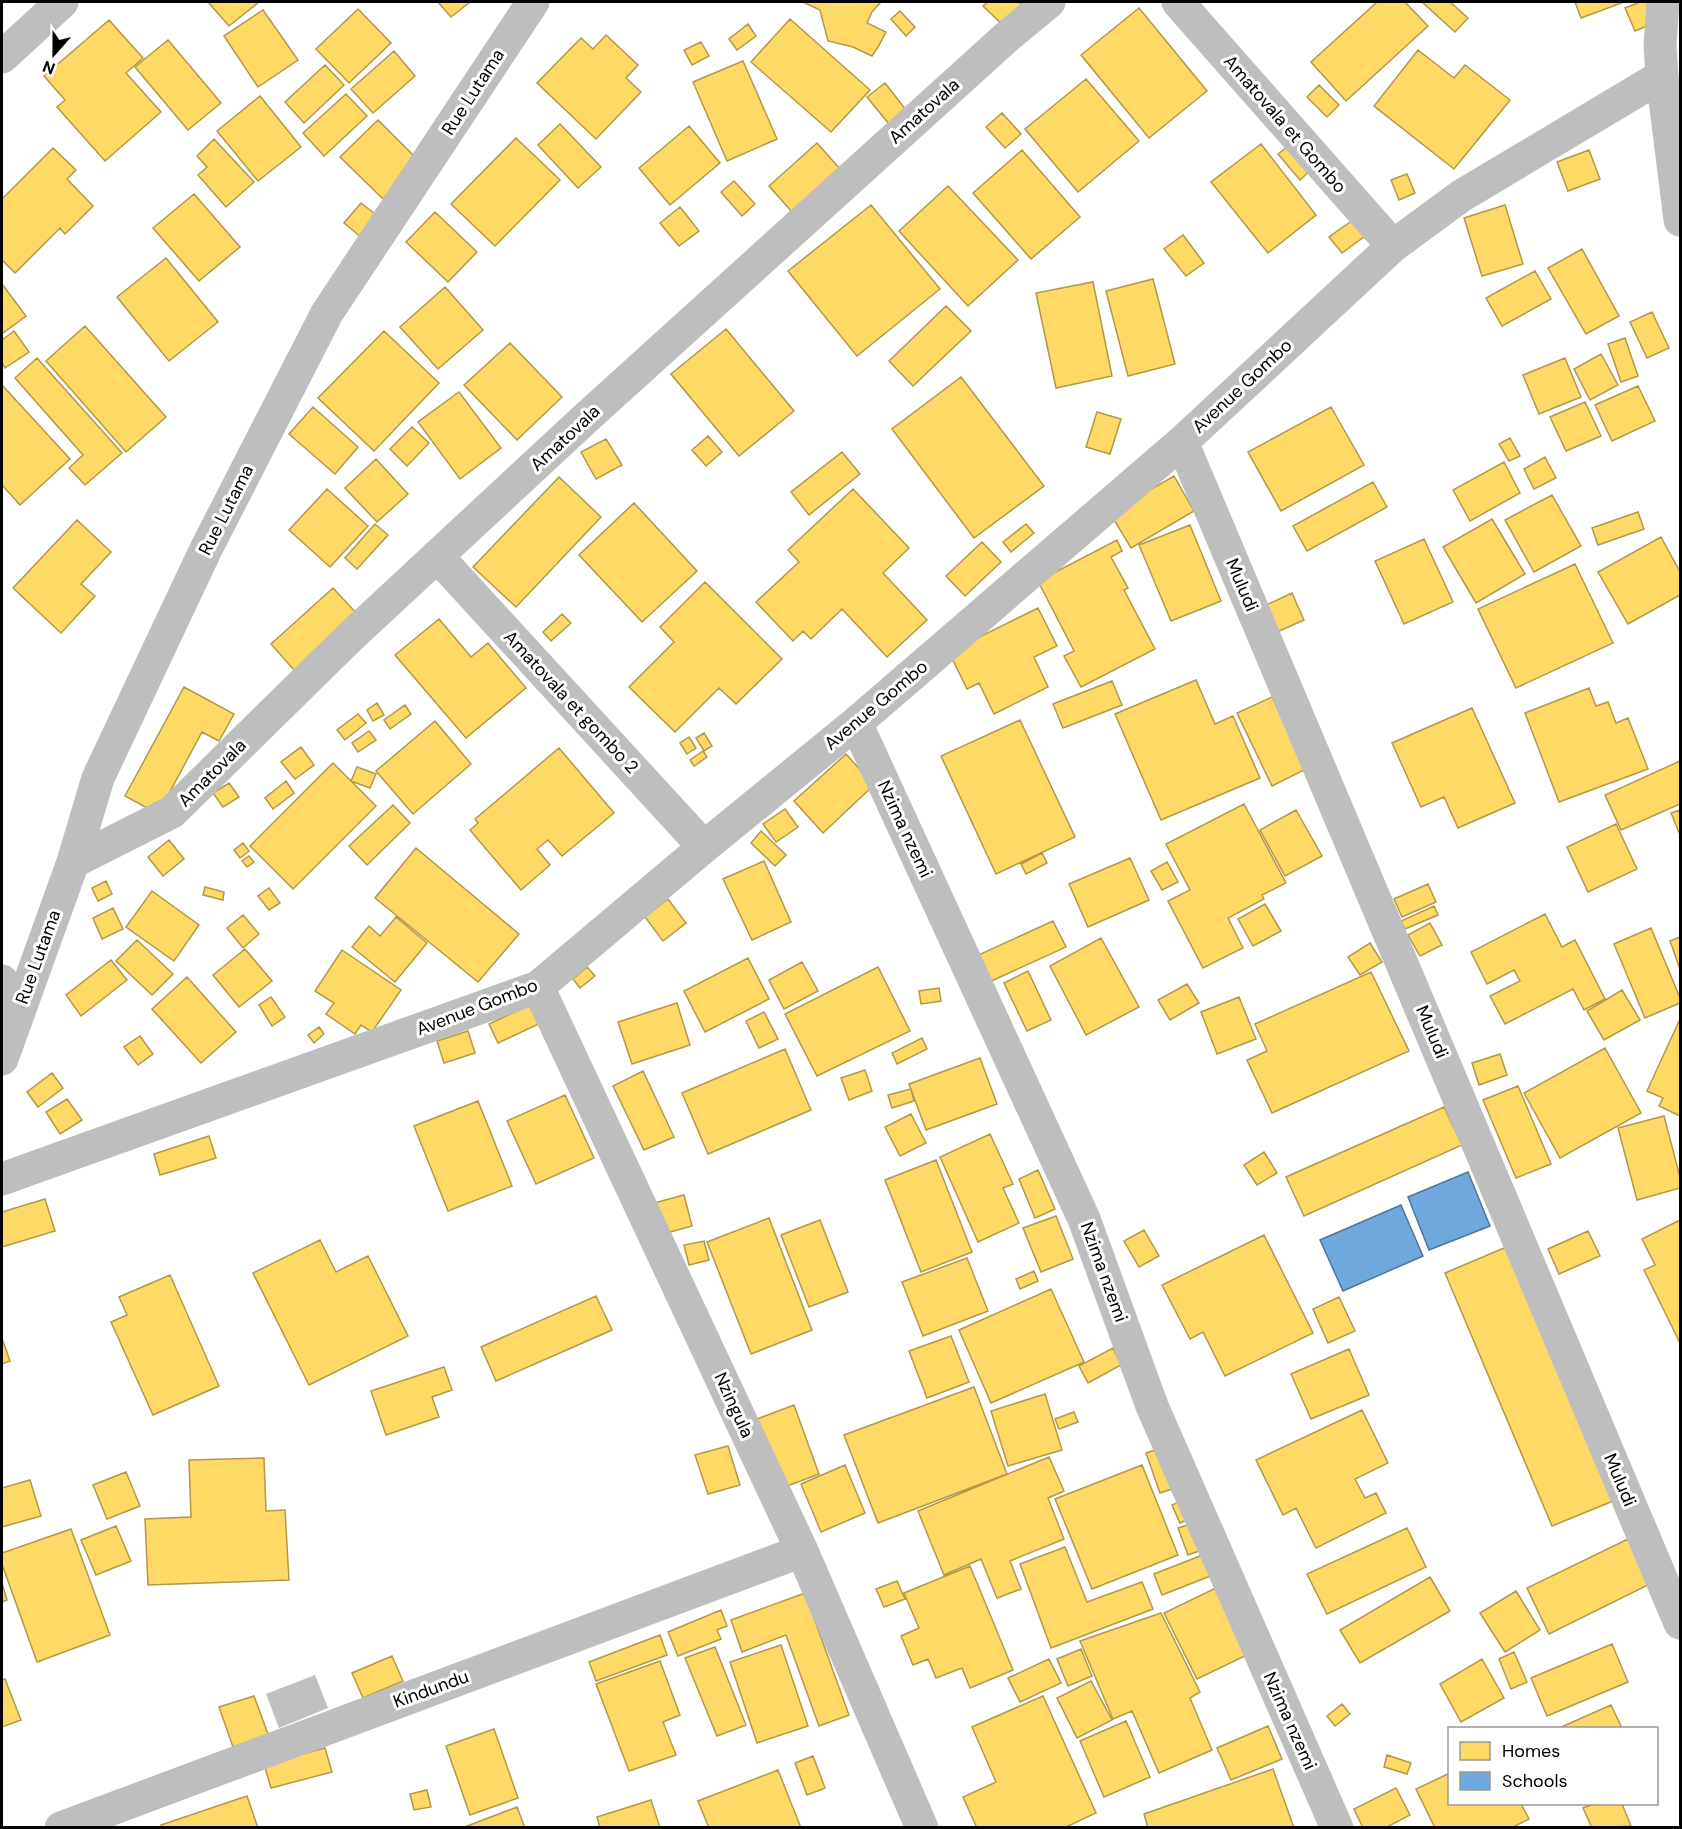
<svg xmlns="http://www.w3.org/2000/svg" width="1682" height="1829" viewBox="0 0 1682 1829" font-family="'DM Sans',sans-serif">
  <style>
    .water { fill: #bfbfbf }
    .homes { fill: #ffd966; stroke: #b29847; stroke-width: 1.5 }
    .schools { fill: #6fa8dc; stroke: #4e769a; stroke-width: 1.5 }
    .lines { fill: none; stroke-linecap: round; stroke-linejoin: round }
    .minor { stroke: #bebebe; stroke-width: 33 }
    .labels { text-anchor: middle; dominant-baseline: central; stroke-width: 6; stroke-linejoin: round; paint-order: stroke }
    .street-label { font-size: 18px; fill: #000; stroke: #fff }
  </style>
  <rect width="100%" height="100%" fill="#fff"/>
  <path class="water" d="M315,1675L328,1708L279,1728L266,1694Z"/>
  <path class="homes" d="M208,2H259L229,26Z
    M438,2H470L451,17Z
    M803,2H881L872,12L867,23L886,32L878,47L872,56L853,47L828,41L820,10Z
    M988,2H1019L1027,10L1007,29L983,6Z
    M1377,2H1405L1428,26L1346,101L1311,62Z
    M1422,2H1450L1468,18L1455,32Z
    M1575,2H1624L1581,18Z
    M1640,2H1652L1660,21L1635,31L1625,8Z
    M1139,8L1207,91L1149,138L1081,55Z
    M358,9L391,43L349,83L316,49Z
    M263,10L298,60L258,87L224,36Z
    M900,11L915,27L906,36L891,19Z
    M790,19L870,90L831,132L751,62Z
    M109,20L143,58L126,73L161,112L105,161L57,107L65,100L44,76Z
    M748,24L756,36L737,50L729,39Z
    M606,35L638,65L626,78L641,92L596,139L537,83L581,38L593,49Z
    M168,40L221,103L188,130L135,67Z
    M701,42L709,56L692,65L684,50Z
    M1418,50L1454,78L1465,65L1510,100L1454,169L1374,106Z
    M394,51L415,76L373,113L351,89Z
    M743,61L777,139L727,161L693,82Z
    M325,65L344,85L304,123L285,102Z
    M1086,79L1139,141L1078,192L1025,129Z
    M885,83L907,111L889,124L867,97Z
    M1319,85L1339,105L1327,117L1307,97Z
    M346,94L367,116L324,156L303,133Z
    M260,96L301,147L258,181L217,131Z
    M1002,113L1021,134L1005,148L986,127Z
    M378,120L420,162L383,199L340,157Z
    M560,124L601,167L578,188L538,145Z
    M689,126L720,163L670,205L639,168Z
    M516,138L560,180L495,246L451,204Z
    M214,139L254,182L226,207L198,175L207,167L197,156Z
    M817,143L840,169L792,212L769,186Z
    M1261,144L1316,215L1268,253L1211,182Z
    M1291,144L1312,169L1300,180L1278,154Z
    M53,148L76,170L67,179L93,206L65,234L60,228L15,273L2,260V199Z
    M1022,150L1080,217L1031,259L973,193Z
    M1589,150L1600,179L1568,191L1557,162Z
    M1407,174L1415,193L1399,200L1391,180Z
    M734,181L755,204L742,216L721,192Z
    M948,186L1018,260L968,306L899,231Z
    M194,194L240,247L199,281L153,228Z
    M361,203L379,217L362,238L344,223Z
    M871,205L940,289L857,356L788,271Z
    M1505,205L1523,264L1482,276L1464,218Z
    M680,207L699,231L679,246L660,223Z
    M435,212L477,252L448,282L406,242Z
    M1353,220L1365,236L1342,253L1329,237Z
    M1183,235L1204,263L1186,276L1164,249Z
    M1582,249L1619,316L1586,334L1548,268Z
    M166,258L218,322L169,361L117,297Z
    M1535,271L1551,299L1502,326L1486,298Z
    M1153,279L1175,364L1128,376L1106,291Z
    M1093,282L1112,376L1056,388L1036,293Z
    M2,284L26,316L3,333L2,332Z
    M445,287L483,330L438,369L400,327Z
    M946,306L971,331L913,386L889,361Z
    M1652,312L1669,348L1647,358L1630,322Z
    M85,326L166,417L126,452L46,361Z
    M726,329L794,411L739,456L671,374Z
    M14,331L29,352L5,368L2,363V340Z
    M384,331L439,383L374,451L318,398Z
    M1625,338L1638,376L1621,382L1608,344Z
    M510,343L562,397L517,440L464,385Z
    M1601,354L1618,385L1590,400L1574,369Z
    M37,358L122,453L85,485L69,468L83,455L15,378Z
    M1565,358L1581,397L1539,414L1523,375Z
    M961,377L1044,486L974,538L892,429Z
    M2,385L70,459L20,505L2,485Z
    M1638,386L1655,421L1612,441L1595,405Z
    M459,392L501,448L460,479L418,422Z
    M1585,402L1601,436L1566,451L1550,417Z
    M313,407L358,447L335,474L289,434Z
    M1331,407L1364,465L1281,511L1248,452Z
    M1097,412L1121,419L1110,454L1086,447Z
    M412,427L429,443L407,466L390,449Z
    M708,436L722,452L706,466L692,450Z
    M1510,438L1520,456L1509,461L1499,444Z
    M606,439L622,465L596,479L581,452Z
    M842,452L860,474L809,515L791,492Z
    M1545,457L1556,478L1534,489L1524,469Z
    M376,459L408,494L377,522L345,488Z
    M1504,462L1520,493L1470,521L1453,490Z
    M1174,476L1194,511L1131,548L1110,513Z
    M559,477L601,517L516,607L473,567Z
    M1373,482L1387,507L1307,551L1293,526Z
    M327,489L368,526L330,567L289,530Z
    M853,489L909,548L883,573L927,620L887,657L842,609L811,639L803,631L793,641L756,602L799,562L788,550Z
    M1552,495L1581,546L1534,572L1505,520Z
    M634,503L697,571L642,622L579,555Z
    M1638,512L1644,529L1598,545L1592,528Z
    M1492,519L1525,574L1476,603L1443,547Z
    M77,520L111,552L81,584L95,596L61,633L13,588Z
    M375,524L388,535L357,569L345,558Z
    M1026,524L1034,533L1011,552L1003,542Z
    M1190,525L1221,601L1171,621L1139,545Z
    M1661,537L1680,572V595L1628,624L1598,572Z
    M1424,539L1453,602L1404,624L1375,561Z
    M1117,540L1122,551L1111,557L1128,588L1124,590L1155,649L1081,687L1064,656L1074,651L1038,581Z
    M982,542L1001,562L965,596L946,576Z
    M1575,564L1613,643L1516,688L1478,609Z
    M705,582L782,659L736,704L719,688L675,732L629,687L674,642L660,627Z
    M333,588L358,615L295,671L271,644Z
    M1292,593L1304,620L1277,632L1264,606Z
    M1038,608L1057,646L1034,657L1048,687L994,714L979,683L967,689L949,652Z
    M562,614L571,623L551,641L543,632Z
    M439,619L471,657L488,643L526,688L466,738L395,655Z
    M1196,680L1215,724L1233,716L1260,778L1161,820L1115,714Z
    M1112,681L1122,705L1063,728L1053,704Z
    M184,687L234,714L219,741L202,732L158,814L125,796Z
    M1589,688L1596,706L1608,702L1616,723L1628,718L1648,769L1559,802L1525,713Z
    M1272,697L1306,769L1272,786L1237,713Z
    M377,703L384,715L373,721L367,710Z
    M405,705L411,714L390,729L384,720Z
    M1472,708L1515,803L1458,828L1444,797L1421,807L1392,743Z
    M358,714L366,723L345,740L337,730Z
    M1020,720L1075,837L996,874L941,756Z
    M435,721L471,764L413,814L376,771Z
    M369,731L376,740L358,752L352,743Z
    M704,733L712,746L704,751L696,738Z
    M689,737L696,748L687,754L680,743Z
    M301,747L314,765L295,779L281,762Z
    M559,748L614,813L562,856L548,840L537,849L550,865L521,890L470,830L478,823L475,819Z
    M703,751L707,757L694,766L690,760Z
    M846,754L874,785L823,833L794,801Z
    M1680,761V804L1621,830L1605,795Z
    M333,763L376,806L293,889L250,846Z
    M357,767L376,774L370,788L351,781Z
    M286,781L294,793L273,809L265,798Z
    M229,783L239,797L223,807L213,793Z
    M1244,804L1286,883L1262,895L1264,899L1228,918L1243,948L1203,968L1168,901L1190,890L1166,844Z
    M393,805L410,823L367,865L349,846Z
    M785,809L798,827L776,842L763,824Z
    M1296,810L1322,856L1285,876L1260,830Z
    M1680,810V835L1671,813Z
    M1616,824L1637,869L1588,892L1567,847Z
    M761,831L786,855L775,866L751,843Z
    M169,840L184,859L163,876L148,857Z
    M243,843L249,851L240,858L234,850Z
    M416,848L519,934L478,982L375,898Z
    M1042,853L1047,863L1026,874L1021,864Z
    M249,856L254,862L247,867L242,861Z
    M1130,858L1149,900L1088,927L1069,884Z
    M764,861L791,922L752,940L723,879Z
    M1167,862L1178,882L1162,890L1151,871Z
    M106,881L112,894L98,901L92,888Z
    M1428,884L1436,902L1402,917L1394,899Z
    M205,887L224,892L223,900L203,895Z
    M269,888L280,903L269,910L258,896Z
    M152,891L199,925L174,961L126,927Z
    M668,899L686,923L663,941L645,917Z
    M1265,904L1281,931L1253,946L1238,919Z
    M1434,906L1438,915L1405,929L1401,921Z
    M113,908L123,929L102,939L93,918Z
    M1545,914L1562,947L1575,940L1605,999L1584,1010L1573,989L1505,1024L1490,996L1520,981L1514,970L1487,984L1471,952Z
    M243,915L259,934L243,948L227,928Z
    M396,917L427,943L395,982L352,947L369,926L380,936Z
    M1053,921L1066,947L987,983L974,957Z
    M1430,923L1442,945L1420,956L1408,935Z
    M1651,928L1680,998V1003L1645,1018L1614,944Z
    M1680,937V969L1670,941Z
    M1101,938L1139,1007L1086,1035L1050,966Z
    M137,940L173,974L152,995L116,961Z
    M1370,943L1382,962L1360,975L1348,957Z
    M245,949L272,981L239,1007L213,975Z
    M342,950L401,990L372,1032L361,1025L355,1034L326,1014L334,1003L315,991Z
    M748,958L769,999L705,1032L684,991Z
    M111,960L127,980L81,1016L66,995Z
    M802,962L818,991L784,1009L769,980Z
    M587,967L595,976L580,988L573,979Z
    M878,967L910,1031L817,1076L785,1014Z
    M1028,971L1051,1020L1027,1031L1004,983Z
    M1371,972L1409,1051L1272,1113L1247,1060L1267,1051L1255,1024Z
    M187,977L236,1032L201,1063L152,1009Z
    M1187,984L1199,1003L1170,1020L1158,1000Z
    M939,988L941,1001L921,1004L919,991Z
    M1622,990L1640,1020L1604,1040L1587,1011Z
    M271,997L285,1017L272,1026L259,1005Z
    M1239,997L1256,1039L1217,1054L1201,1012Z
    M536,1002L545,1021L498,1043L489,1024Z
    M677,1003L690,1045L632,1064L618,1022Z
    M764,1012L778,1039L759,1048L746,1021Z
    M1680,1019V1116L1659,1106L1663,1098L1647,1091Z
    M319,1027L324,1034L314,1043L308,1035Z
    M468,1031L475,1053L444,1063L437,1041Z
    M140,1036L153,1054L138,1065L124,1047Z
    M922,1038L927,1049L897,1064L892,1053Z
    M1605,1048L1641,1113L1560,1158L1524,1093Z
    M785,1049L811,1110L708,1154L682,1093Z
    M1500,1054L1507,1075L1479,1085L1472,1063Z
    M980,1058L997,1104L926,1130L909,1084Z
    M865,1070L872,1091L849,1100L841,1078Z
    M643,1071L674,1137L644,1150L613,1086Z
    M52,1073L63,1088L38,1107L27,1092Z
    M1518,1086L1551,1164L1516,1178L1483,1100Z
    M911,1089L914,1101L892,1108L888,1095Z
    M565,1095L594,1158L536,1184L507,1121Z
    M67,1099L82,1120L60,1134L46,1112Z
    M478,1101L512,1186L448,1211L414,1126Z
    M1444,1107L1462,1145L1304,1216L1286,1177Z
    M911,1114L926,1143L900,1156L885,1127Z
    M1664,1116L1680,1177V1188L1637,1200L1618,1128Z
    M990,1134L1013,1184L1003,1188L1019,1223L978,1242L940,1157Z
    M209,1136L216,1158L160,1175L154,1154Z
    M1264,1152L1277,1173L1257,1185L1244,1165Z
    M936,1160L972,1252L921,1272L885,1180Z
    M1038,1170L1055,1209L1035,1218L1019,1179Z
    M684,1195L692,1226L663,1234L654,1203Z
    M45,1199L55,1231L2,1247V1212Z
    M1056,1216L1073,1259L1041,1272L1023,1228Z
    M769,1218L812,1330L751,1354L707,1242Z
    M820,1220L848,1292L809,1307L781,1235Z
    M1680,1220V1343L1644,1270L1655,1265L1642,1239Z
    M1144,1230L1159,1256L1139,1267L1124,1241Z
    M1588,1231L1600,1256L1559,1274L1548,1249Z
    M1264,1235L1313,1333L1225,1376L1203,1332L1190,1339L1162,1285Z
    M320,1240L336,1272L368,1256L408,1336L309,1385L253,1273Z
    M704,1241L709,1260L689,1265L684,1245Z
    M1511,1245L1618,1499L1552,1526L1445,1273Z
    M967,1258L988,1311L923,1336L902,1282Z
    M1034,1271L1038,1281L1020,1289L1016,1279Z
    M170,1275L219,1386L153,1415L111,1322L127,1315L119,1297Z
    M1051,1289L1084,1362L991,1403L959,1330Z
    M596,1296L612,1330L496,1381L481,1347Z
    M1339,1297L1355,1331L1328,1343L1313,1309Z
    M951,1336L969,1382L927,1398L909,1351Z
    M2,1338L10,1361L2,1364Z
    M1113,1348L1121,1365L1088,1383L1079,1366Z
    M1349,1349L1369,1395L1311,1419L1291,1374Z
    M444,1367L452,1390L432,1397L439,1417L386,1435L371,1391Z
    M974,1387L1007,1474L878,1523L844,1435Z
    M1045,1394L1062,1450L1008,1466L991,1411Z
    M794,1405L819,1474L774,1491L749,1422Z
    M1362,1410L1388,1463L1355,1479L1365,1498L1376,1493L1386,1513L1316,1548L1296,1508L1283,1515L1256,1460Z
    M1074,1412L1078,1422L1059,1429L1055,1419Z
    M728,1446L740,1485L708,1494L695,1455Z
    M1167,1446L1181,1486L1160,1493L1146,1453Z
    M1049,1457L1064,1491L1048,1498L1064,1539L1010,1561L1021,1589L997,1598L981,1559L944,1575L918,1511Z
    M264,1458L266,1511L285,1510L289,1580L148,1585L145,1519L191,1517L189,1460Z
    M845,1465L865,1513L821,1532L801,1484Z
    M1142,1465L1178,1555L1092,1589L1055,1499Z
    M126,1472L140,1506L107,1519L93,1485Z
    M30,1480L41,1516L2,1527V1488Z
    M1185,1499L1194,1517L1180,1523L1172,1505Z
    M1197,1522L1207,1548L1188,1555L1178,1528Z
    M116,1526L131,1561L96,1575L81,1540Z
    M1407,1528L1426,1567L1327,1614L1307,1574Z
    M71,1529L110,1635L37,1662L2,1564V1553Z
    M1628,1539L1650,1584L1549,1634L1527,1588Z
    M1065,1547L1087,1602L1142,1582L1153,1609L1051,1648L1020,1564Z
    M1205,1554L1213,1575L1162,1595L1154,1574Z
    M970,1566L1013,1670L970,1688L962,1668L936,1678L928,1659L913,1665L901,1636L919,1628L904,1593Z
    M1430,1577L1450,1611L1360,1663L1340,1630Z
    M897,1581L905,1599L884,1607L876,1589Z
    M2,1583L7,1600L2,1602Z
    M1218,1587L1251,1653L1197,1679L1164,1613Z
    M1516,1591L1540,1630L1505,1652L1480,1613Z
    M805,1593L849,1715L819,1726L786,1635L742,1652L731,1620Z
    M721,1610L727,1626L717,1630L721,1639L678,1656L668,1632Z
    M1161,1613L1200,1692L1190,1698L1212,1750L1159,1773L1132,1711L1113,1719L1080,1641Z
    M660,1635L667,1655L596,1681L589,1662Z
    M1612,1644L1628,1682L1547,1716L1531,1678Z
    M781,1645L808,1726L757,1743L730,1662Z
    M715,1647L746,1725L717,1736L685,1658Z
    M1081,1649L1092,1676L1068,1686L1057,1659Z
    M1514,1652L1527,1682L1511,1689L1499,1659Z
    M392,1656L403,1681L363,1698L352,1673Z
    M1049,1659L1061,1683L1020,1702L1008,1678Z
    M1482,1659L1504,1698L1461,1722L1440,1684Z
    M660,1661L680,1715L663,1722L676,1755L629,1771L596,1684Z
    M5,1679L21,1720L2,1727V1680Z
    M1091,1681L1112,1720L1077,1738L1057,1698Z
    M254,1696L268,1734L233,1747L219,1707Z
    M1043,1696L1096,1813L1064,1828H977L963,1797L996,1782L972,1727Z
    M1342,1704L1350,1714L1335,1726L1327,1716Z
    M1611,1705L1622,1728H1559Z
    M1126,1721L1150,1777L1104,1797L1080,1741Z
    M1268,1726L1282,1759L1231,1780L1217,1748Z
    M494,1729L518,1798L470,1815L446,1746Z
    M325,1748L332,1772L271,1788L264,1764Z
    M1387,1755L1411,1763L1407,1774L1384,1767Z
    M813,1756L825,1788L807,1795L795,1763Z
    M1273,1769L1294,1828H1148L1144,1814Z
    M778,1770L801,1828H709L698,1801Z
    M1450,1773V1804H1521L1529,1819L1511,1828H1435L1416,1789Z
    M1396,1788L1410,1815L1385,1828H1363L1354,1809Z
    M427,1790L431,1807L414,1810L410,1794Z
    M247,1796L258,1828H162L161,1825Z
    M651,1800L660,1828H600L597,1817Z
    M1593,1804H1622L1631,1826L1592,1828L1583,1808Z
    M517,1807L525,1828H462Z"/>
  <path class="schools" d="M1468,1172L1490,1226L1429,1250L1408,1197Z
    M1401,1205L1423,1256L1343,1291L1320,1240Z"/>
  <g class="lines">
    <path class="minor" d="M1178,2L1393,246
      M1663,2L1660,45L1662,76L1680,220
      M2,57L62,2
      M1182,442L1680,1623
      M437,556L704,847
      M856,723L1084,1219L1152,1406L1337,1828
      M73,862L172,812L348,639L587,417L1009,35L1049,2
      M2,981L18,1013
      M538,987L802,1551L922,1828
      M2,1059L73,862L98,778L206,549L327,313L533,2
      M2,1179L538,987L704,847L856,723L1182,442L1393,246L1461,196L1662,76
      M61,1828L802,1551"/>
  </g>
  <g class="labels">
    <g class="street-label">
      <text transform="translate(473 92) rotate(-57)">Rue Lutama</text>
      <text transform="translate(924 111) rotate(-42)">Amatovala</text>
      <text transform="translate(1285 124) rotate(49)">Amatovala et Gombo</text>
      <text transform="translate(1242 386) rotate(-43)">Avenue Gombo</text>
      <text transform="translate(565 438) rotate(-43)">Amatovala</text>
      <text transform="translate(226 510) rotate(-63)">Rue Lutama</text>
      <text transform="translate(1242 585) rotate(67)">Muludi</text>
      <text transform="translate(571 702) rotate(47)">Amatovala et gombo 2</text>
      <text transform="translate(876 705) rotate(-40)">Avenue Gombo</text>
      <text transform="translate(212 773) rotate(-45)">Amatovala</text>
      <text transform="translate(905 829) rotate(65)">Nzima nzemi</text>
      <text transform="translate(38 957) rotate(-70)">Rue Lutama</text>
      <text transform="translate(477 1007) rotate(-21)">Avenue Gombo</text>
      <text transform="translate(1432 1032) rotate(67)">Muludi</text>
      <text transform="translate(1104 1272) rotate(70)">Nzima nzemi</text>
      <text transform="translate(734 1405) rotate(65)">Nzingula</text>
      <text transform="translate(1620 1480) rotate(67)">Muludi</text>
      <text transform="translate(431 1689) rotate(-20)">Kindundu</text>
      <text transform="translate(1290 1721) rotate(66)">Nzima nzemi</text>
    </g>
  </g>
  <rect width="1682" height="1829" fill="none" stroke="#000000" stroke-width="6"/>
  <rect x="1448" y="1727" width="210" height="78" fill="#ffffff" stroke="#999999" stroke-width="1.5"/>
  <rect x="1460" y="1742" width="30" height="18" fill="#ffd966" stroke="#999999" stroke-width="1.5"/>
  <text x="1502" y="1757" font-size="18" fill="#000000">Homes</text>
  <rect x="1460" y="1772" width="30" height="18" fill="#6fa8dc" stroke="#999999" stroke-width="1.5"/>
  <text x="1502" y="1787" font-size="18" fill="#000000">Schools</text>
  <g transform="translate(54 54) rotate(201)" stroke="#ffffff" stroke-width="4.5" paint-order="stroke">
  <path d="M0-4.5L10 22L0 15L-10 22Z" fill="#000000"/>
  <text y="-9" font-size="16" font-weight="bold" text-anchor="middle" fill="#000000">N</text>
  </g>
</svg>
